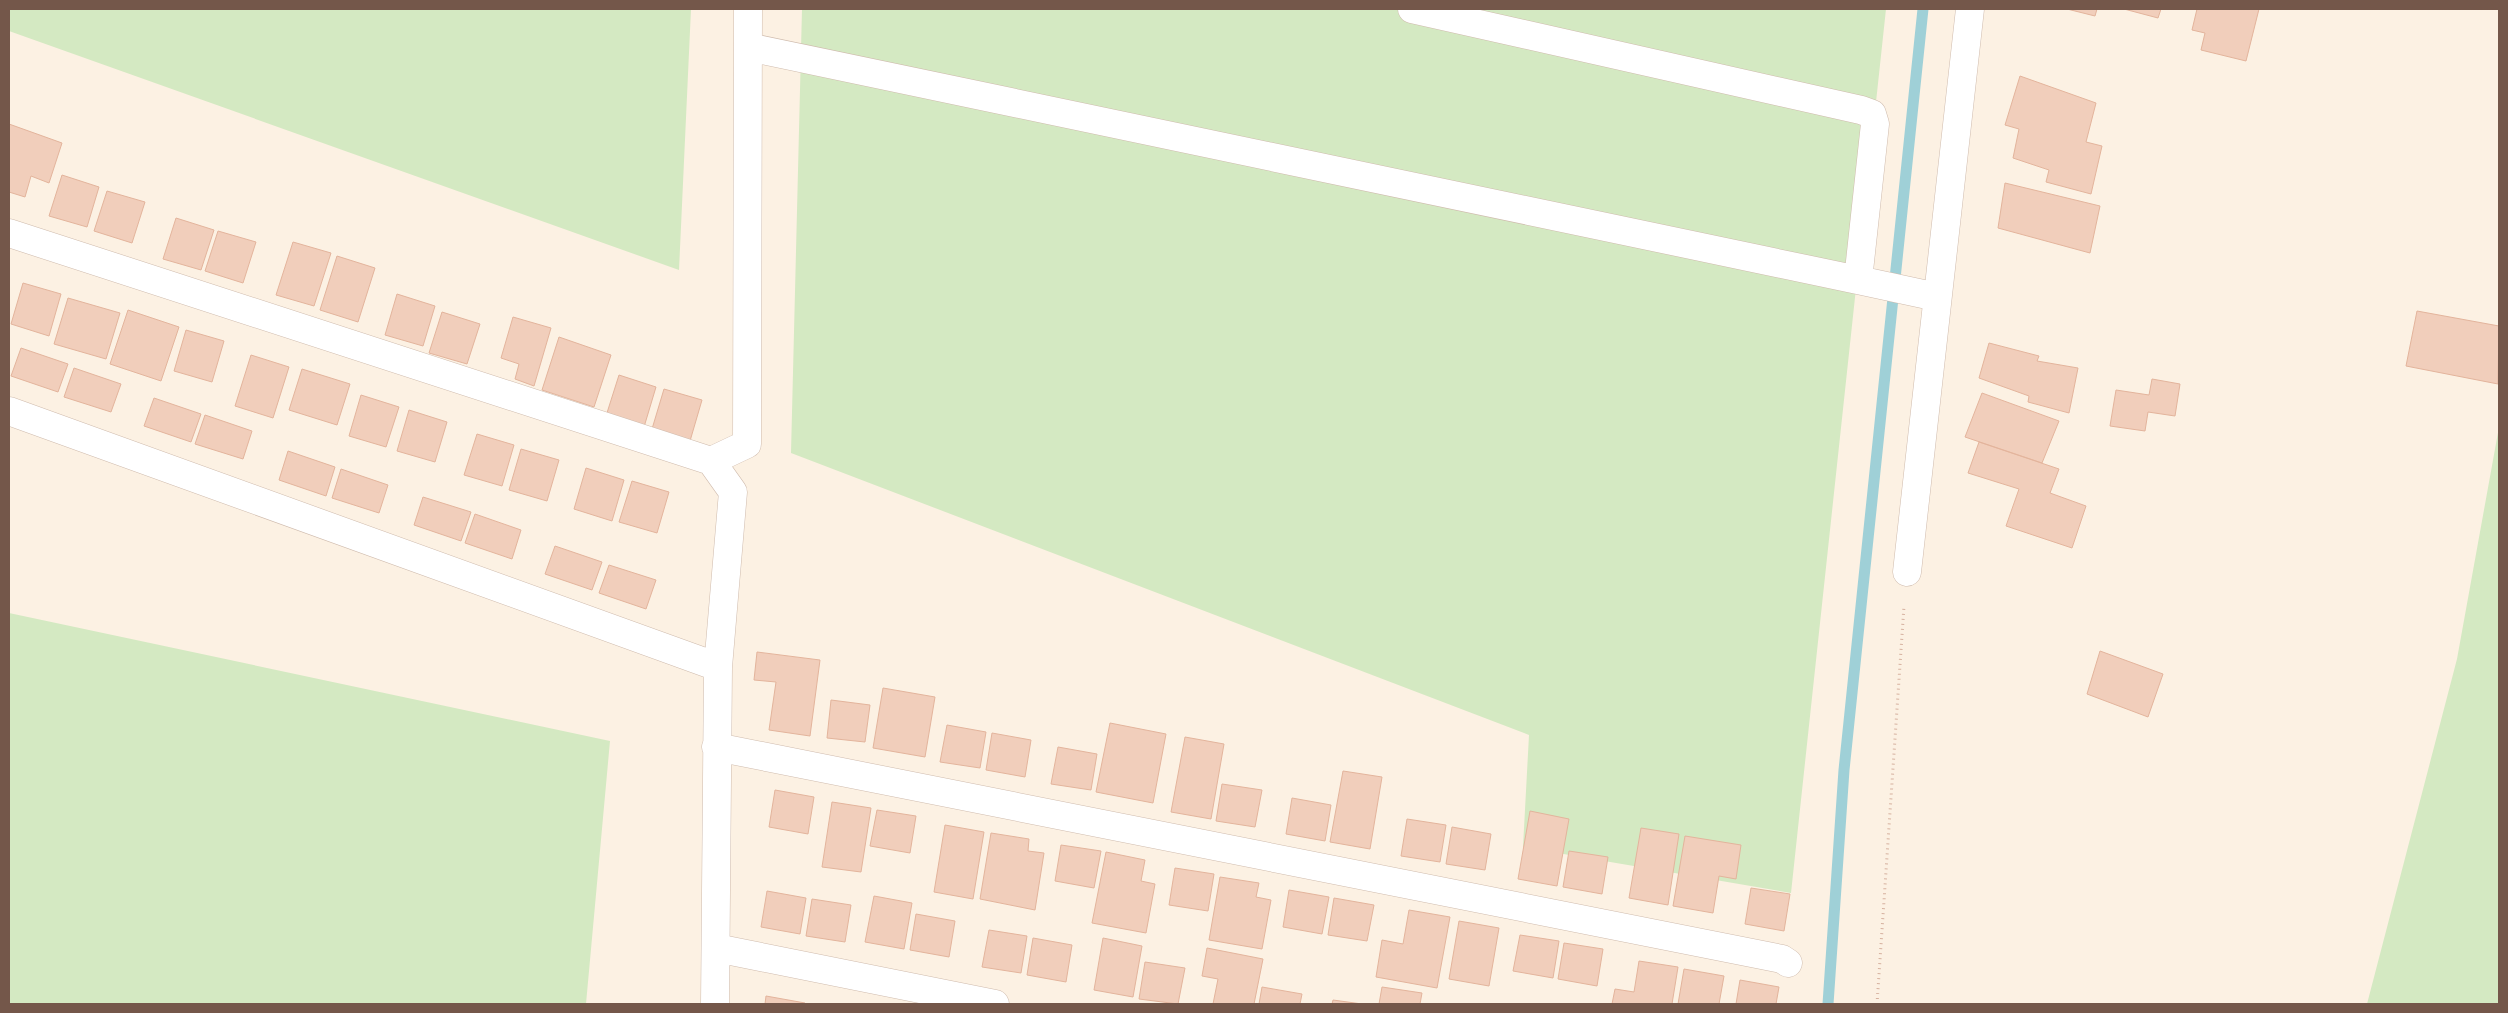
<svg xmlns="http://www.w3.org/2000/svg" width="2508" height="1013" viewBox="0 0 2508 1013" font-family="Raleway,sans-serif">
  <style>
    .green { fill: #d4e9c2 }
    .lines { fill: none; stroke-linecap: round; stroke-linejoin: round }
    .stream { stroke: #9fd0d7; stroke-width: 11 }
    .building { fill: #f1cebb; stroke: #e3b49c }
    .street-casing { stroke: #cfbbad; stroke-width: 29 }
    .path { stroke: #d6b19f; stroke-width: 3; stroke-dasharray: 1 4; stroke-linecap: butt }
    .street { stroke: #fff; stroke-width: 28 }
  </style>
  <rect width="100%" height="100%" fill="#fcf1e3"/>
  <path class="green" d="M9,9H691L679,270L9,31Z
    M802,9H1886L1791,893L1523,847L1529,735L791,453Z
    M2499,427V1004H2367L2457,659Z
    M9,613L610,741L586,1004H9Z"/>
  <g class="lines">
    <path class="stream" d="M1828,1004L1844,770L1923,9"/>
  </g>
  <path class="building" d="M2067,9H2097L2095,16Z
    M2124,9H2161L2158,18Z
    M2197,9H2259L2246,61L2201,50L2205,33L2192,30Z
    M2020,76L2096,103L2086,142L2102,146L2091,194L2046,182L2049,170L2013,158L2019,129L2005,125Z
    M9,124L62,143L49,183L31,176L25,197L9,192Z
    M62,175L99,187L87,227L49,216Z
    M2005,183L2100,206L2090,253L1998,228Z
    M107,191L145,202L132,243L94,231Z
    M176,218L214,230L201,270L163,259Z
    M218,231L256,242L243,283L205,271Z
    M293,242L331,253L314,306L276,295Z
    M337,256L375,268L358,322L320,310Z
    M23,283L61,294L49,336L11,324Z
    M397,294L435,306L423,346L385,335Z
    M68,298L120,313L106,359L54,344Z
    M128,310L179,327L161,381L110,364Z
    M2417,311L2499,326L2498,384L2406,366Z
    M442,312L480,324L467,364L429,353Z
    M513,317L551,328L534,386L515,379L519,364L501,358Z
    M186,330L224,341L212,382L174,371Z
    M559,337L611,355L594,407L542,390Z
    M1989,343L2039,356L2037,361L2078,368L2069,413L2028,402L2029,396L1979,378Z
    M21,348L68,364L58,392L11,376Z
    M251,355L289,367L273,418L235,406Z
    M74,368L121,384L111,412L64,397Z
    M302,369L350,384L337,425L289,410Z
    M619,375L656,387L644,427L606,416Z
    M2152,379L2180,384L2175,416L2148,412L2145,431L2110,426L2116,390L2149,395Z
    M664,389L702,400L690,441L652,429Z
    M1982,393L2059,421L2042,463L1965,437Z
    M361,395L399,407L386,447L349,436Z
    M154,398L201,414L191,442L144,426Z
    M409,410L447,422L435,462L397,451Z
    M205,415L252,431L243,459L195,444Z
    M477,434L514,445L502,486L464,475Z
    M1979,442L2059,469L2050,493L2086,506L2072,548L2006,526L2019,489L1968,473Z
    M521,449L559,460L547,501L509,490Z
    M288,451L335,467L326,496L279,480Z
    M586,468L624,480L612,521L574,509Z
    M341,469L388,485L379,513L332,498Z
    M632,481L669,492L657,533L619,522Z
    M423,497L471,512L461,541L414,525Z
    M475,514L521,530L512,559L465,543Z
    M555,546L602,562L592,590L545,574Z
    M609,565L656,580L646,609L599,593Z
    M2100,651L2163,674L2148,717L2087,694Z
    M757,652L820,660L810,736L769,730L776,682L754,680Z
    M883,688L935,697L925,757L873,748Z
    M831,700L870,705L865,742L827,738Z
    M1110,723L1166,734L1153,803L1096,792Z
    M947,725L986,732L980,768L940,762Z
    M992,733L1031,740L1025,777L986,770Z
    M1185,737L1224,744L1211,819L1171,812Z
    M1058,747L1097,754L1091,790L1051,784Z
    M1343,771L1382,777L1370,849L1330,842Z
    M1222,784L1262,790L1255,827L1216,821Z
    M775,790L814,797L808,834L769,827Z
    M1292,798L1331,805L1325,841L1286,834Z
    M832,802L871,808L861,872L822,867Z
    M877,810L916,816L910,853L870,846Z
    M1530,811L1569,819L1557,886L1518,879Z
    M1407,819L1446,825L1440,862L1401,856Z
    M945,825L984,832L973,899L934,892Z
    M1452,827L1491,834L1485,870L1446,864Z
    M1641,828L1679,834L1668,905L1629,898Z
    M991,833L1029,839L1028,851L1044,853L1035,910L980,899Z
    M1685,836L1741,845L1736,879L1719,876L1713,913L1673,906Z
    M1061,845L1101,851L1094,888L1055,881Z
    M1569,851L1608,857L1602,894L1563,887Z
    M1106,852L1145,860L1141,881L1155,884L1146,933L1092,923Z
    M1175,868L1214,874L1208,911L1169,905Z
    M1220,877L1259,883L1256,897L1271,900L1262,949L1209,940Z
    M1751,888L1790,894L1784,931L1745,924Z
    M1289,890L1329,897L1322,934L1283,927Z
    M767,891L806,898L800,934L761,927Z
    M874,896L912,903L904,949L865,942Z
    M1334,898L1374,905L1367,941L1328,935Z
    M812,899L851,905L845,942L806,936Z
    M1409,910L1450,917L1437,988L1376,977L1382,940L1403,944Z
    M916,914L955,921L949,957L910,950Z
    M1459,921L1499,928L1489,986L1449,979Z
    M989,930L1027,936L1021,973L982,967Z
    M1520,935L1559,941L1553,978L1513,971Z
    M1033,938L1072,945L1066,982L1027,975Z
    M1103,938L1142,946L1133,997L1094,990Z
    M1564,943L1603,949L1597,986L1558,979Z
    M1207,948L1263,959L1254,1004H1213L1218,979L1202,976Z
    M1639,961L1678,967L1672,1004H1612L1615,989L1634,992Z
    M1145,962L1185,968L1178,1004L1139,999Z
    M1684,969L1724,976L1719,1004H1678Z
    M1740,980L1779,987L1776,1004H1736Z
    M1262,987L1302,994L1300,1004H1259Z
    M1382,987L1422,993L1420,1004H1379Z
    M766,996L805,1003V1004H765Z
    M1333,1000L1362,1004H1332Z"/>
  <g class="lines">
    <defs>
      <path id="street" d="M748,47L1858,280L1875,124L1872,114L1861,110L1412,9
        M9,233L711,461L733,492L718,667L715,1004
        M1858,280L1937,297
        M9,411L718,667
        M711,461L747,444L748,9
        M1907,572L1970,9
        M716,747L1782,959L1788,963
        M716,948L995,1004"/>
    </defs>
    <use href="#street" class="street-casing"/>
    <path class="path" d="M1877,1004L1904,606"/>
    <use href="#street" class="street"/>
  </g>
  <rect width="2508" height="1013" fill="none" stroke="#74574a" stroke-width="20"/>
</svg>
